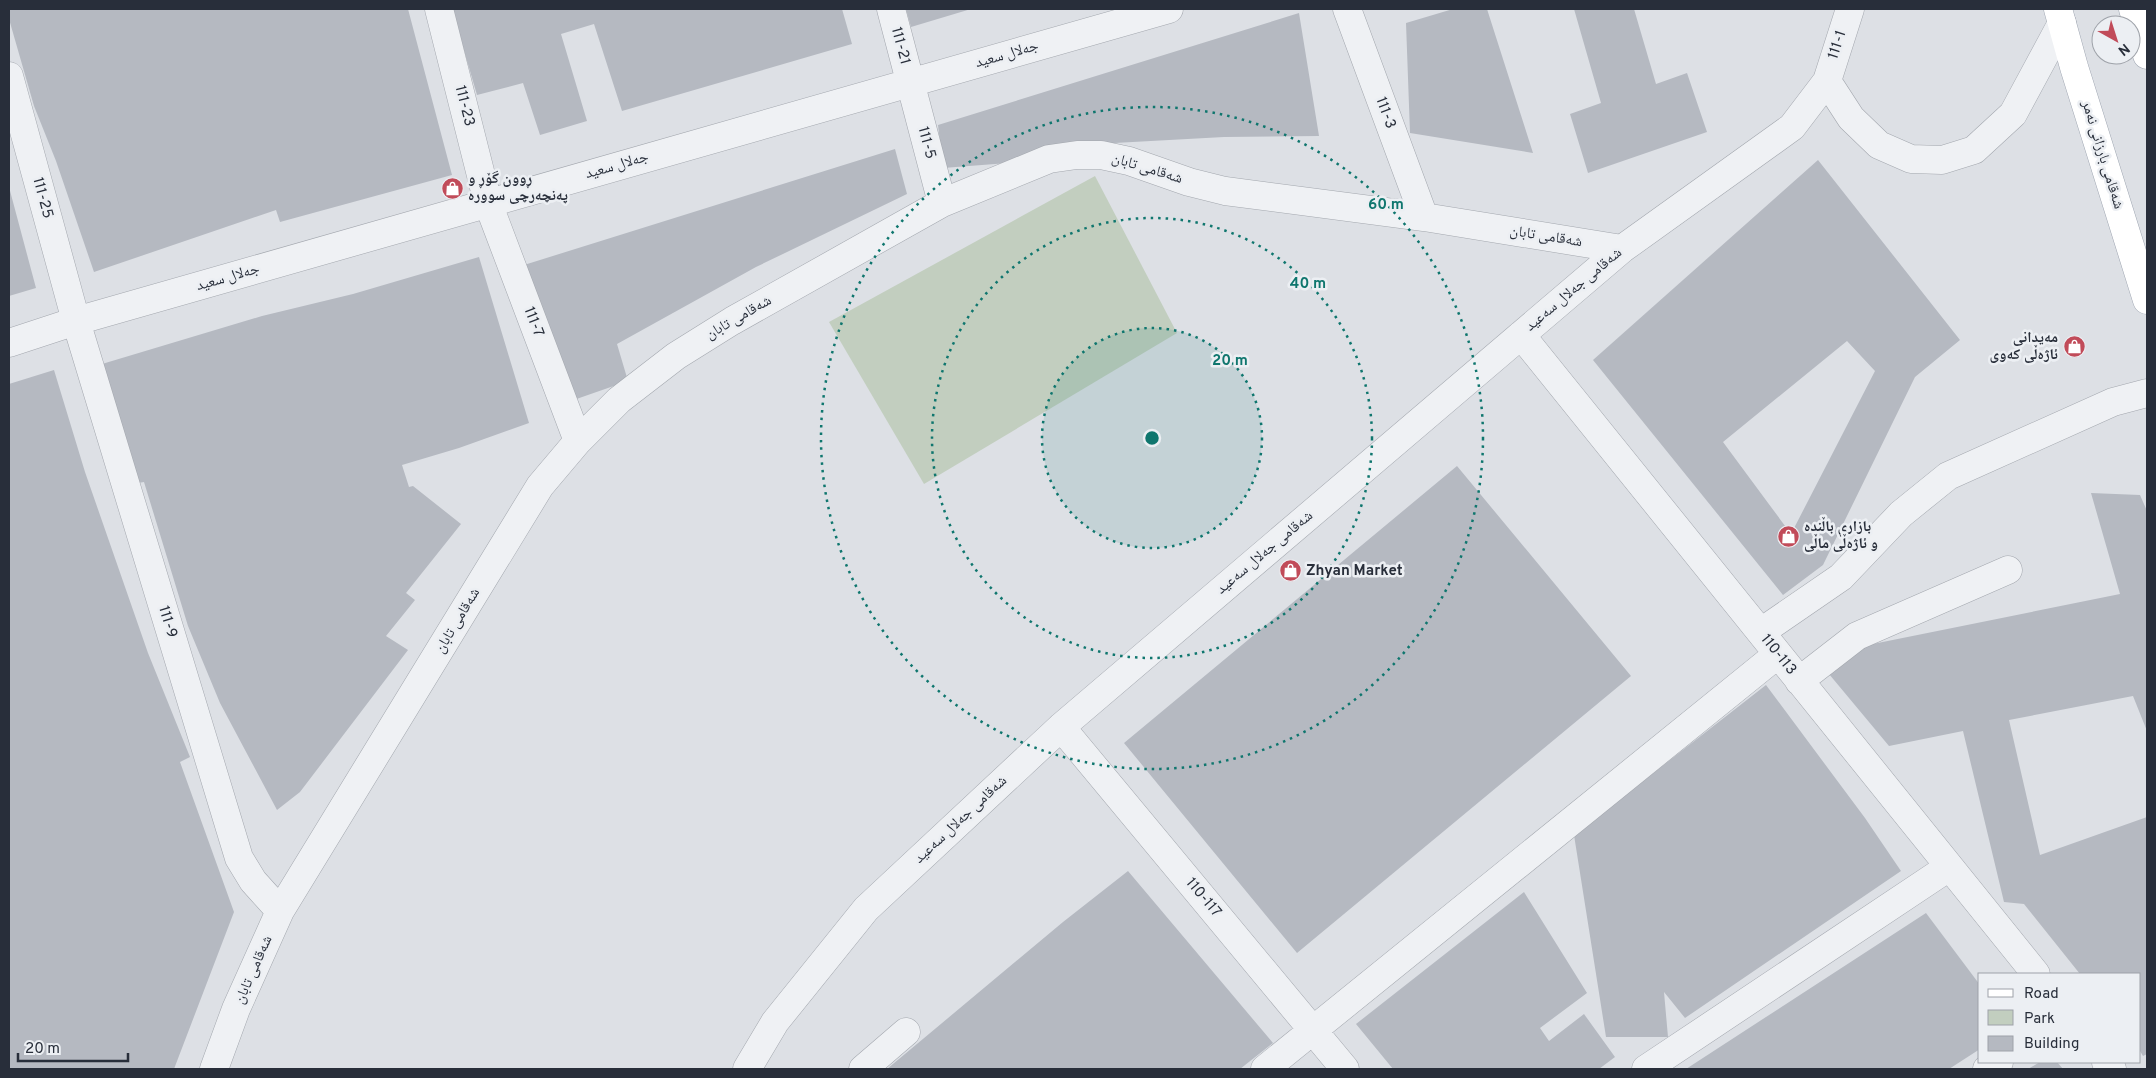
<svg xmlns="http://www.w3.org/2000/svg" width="2156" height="1078" viewBox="0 0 2156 1078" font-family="Overpass,'Noto Naskh Arabic',sans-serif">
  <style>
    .green { fill: #c2cebf }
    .building { fill: #b5b9c1; fill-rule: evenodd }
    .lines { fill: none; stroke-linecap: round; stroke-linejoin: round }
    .minor-casing { stroke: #a3a7ae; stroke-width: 29 }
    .major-casing { stroke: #9da4b0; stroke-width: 29 }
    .minor { stroke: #eff1f4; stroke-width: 28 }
    .major { stroke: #fff; stroke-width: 28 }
    .ring { fill: none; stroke: #0f766e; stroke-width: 2.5; stroke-dasharray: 2.5 5 }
    .labels { text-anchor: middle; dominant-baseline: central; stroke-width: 5; stroke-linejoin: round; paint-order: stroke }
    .street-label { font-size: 15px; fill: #282e3a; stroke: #eceff3 }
    .poi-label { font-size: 15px; font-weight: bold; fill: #282e3a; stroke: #eceff3; text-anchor: start }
    .centre { fill: #0f766e; stroke: #eceff3; stroke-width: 2.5 }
    .ring-label { font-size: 15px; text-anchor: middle; font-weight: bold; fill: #0f766e; stroke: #eceff3; stroke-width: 5; stroke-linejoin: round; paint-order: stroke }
  </style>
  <rect width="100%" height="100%" fill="#dde0e5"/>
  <path class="green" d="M1095,176L1177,333L924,484L829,322Z"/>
  <path class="building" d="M9,9H408L452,175L280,222L276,210L94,272L56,161L34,106L9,19Z
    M452,9H842L852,44L622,111L594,24L561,34L587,121L540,135L523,83L477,95Z
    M906,9H971L911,27Z
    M1453,9H1487L1533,153L1410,133L1406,23Z
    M1574,9H1634L1656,84L1687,73L1707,132L1588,173L1570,114L1601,103Z
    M1299,13L1319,136L1224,137L1096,144L1008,163L943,168L938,125Z
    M895,149L907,194L756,267L617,344L628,381L565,403L524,265Z
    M1818,160L1960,340L1915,377L1823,565L1783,595L1593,360ZM1847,341L1875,371L1791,534L1723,442Z
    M9,187L36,288L9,296Z
    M479,257L529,423L459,448L402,465L409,487L413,486L461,524L406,593L415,600L386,636L408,650L300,792L277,810L220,703L188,626L144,482L138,483L102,364L262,316L353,294Z
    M54,370L85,472L148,653L190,757L180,762L234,912L174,1069H9V384Z
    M1457,466L1631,676L1297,953L1124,743Z
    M2091,493L2140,495L2147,511V731L2133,696L2009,720L2040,855L2147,817V1054L2143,1056L2140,1051V974H2080L2024,904L2004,902L1963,731L1889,746L1829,674L1853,648L2120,594Z
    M1766,685L1865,818L1901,871L1685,1018L1664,992L1668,1037H1606L1574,835Z
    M1128,871L1273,1043L1240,1069H887L1063,922Z
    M1524,892L1587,993L1540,1028L1549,1041L1584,1014L1615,1057L1599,1069H1393L1356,1024Z
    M1926,913L1980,985V1049L1949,1069H1686Z
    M2040,1062H2057L2063,1069H2028Z"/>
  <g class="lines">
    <defs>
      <path id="minor" d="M439,9L488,203L578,441
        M891,9L942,203
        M1347,9L1424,217
        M9,76L76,321L239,858L253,881L280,911
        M1827,81L1851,118L1879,145L1911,159L1942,160L1974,150L2013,114L2062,23
        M1521,335L2036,974
        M9,343L76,321L1169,9
        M1761,632L1841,577L1901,514L1948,476L2113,402L2147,393
        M1799,681L1857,636L2008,570
        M1061,727L1345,1069
        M2106,1062L2112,1069
        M214,1069L236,1009L280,911L540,486L578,441L619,400L676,356L732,321L942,203L1049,159L1077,155H1101L1129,161L1189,182L1225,191L1424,217L1622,249
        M747,1069L775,1022L866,909L1061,727L1622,249L1792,127L1827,81L1850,9
        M863,1069L906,1032
        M1265,1069L1778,654
        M1646,1069L1949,867
        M1987,1069L1999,1062"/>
      <path id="major" d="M2058,9L2074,67L2147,300
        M2133,9L2147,55"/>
    </defs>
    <use href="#minor" class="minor-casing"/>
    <use href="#major" class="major-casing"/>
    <use href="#minor" class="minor"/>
    <use href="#major" class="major"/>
  </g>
  <circle cx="1152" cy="438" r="110" fill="#0f766e" fill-opacity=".12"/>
  <g class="ring">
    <circle cx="1152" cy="438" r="110"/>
    <circle cx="1152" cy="438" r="220"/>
    <circle cx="1152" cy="438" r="331"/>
  </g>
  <defs>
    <symbol id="shop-disc" viewBox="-11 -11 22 22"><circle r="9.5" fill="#c14b59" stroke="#eceff3"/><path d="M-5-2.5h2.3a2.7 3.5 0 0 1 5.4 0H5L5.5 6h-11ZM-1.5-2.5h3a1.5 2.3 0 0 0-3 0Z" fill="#fff"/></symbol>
  </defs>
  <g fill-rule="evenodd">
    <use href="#shop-disc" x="440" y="176" width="25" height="25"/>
    <use href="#shop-disc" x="2062" y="334" width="25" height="25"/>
    <use href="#shop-disc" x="1776" y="524" width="25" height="25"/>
    <use href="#shop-disc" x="1278" y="558" width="25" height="25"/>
  </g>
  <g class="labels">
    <g class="street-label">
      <text transform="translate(1838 45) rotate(-72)">111-1</text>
      <text transform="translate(900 46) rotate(75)">111-21</text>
      <text transform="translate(1007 55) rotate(-16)">جه‌لال سعید</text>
      <text transform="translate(464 106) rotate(76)">111-23</text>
      <text transform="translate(1385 113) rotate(70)">111-3</text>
      <text transform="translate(926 143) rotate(75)">111-5</text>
      <text transform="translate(2102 155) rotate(73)">شەقامی بارزانی نەمر</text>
      <text transform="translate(617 166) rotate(-16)">جه‌لال سعید</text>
      <text transform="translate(1147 169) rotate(17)">شەقامی تابان</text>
      <text transform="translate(42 198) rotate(75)">111-25</text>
      <text transform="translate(1546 237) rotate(9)">شەقامی تابان</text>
      <text transform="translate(228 278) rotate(-16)">جه‌لال سعید</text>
      <text transform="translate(1574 290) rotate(-40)">شەقامی جەلال سەعید</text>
      <text transform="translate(739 318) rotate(-30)">شەقامی تابان</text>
      <text transform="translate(533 322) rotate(69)">111-7</text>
      <text transform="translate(1265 553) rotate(-40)">شەقامی جەلال سەعید</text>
      <text transform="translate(458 621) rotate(-59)">شەقامی تابان</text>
      <text transform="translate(167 622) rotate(73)">111-9</text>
      <text transform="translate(1778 655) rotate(51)">110-113</text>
      <text transform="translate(961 820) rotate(-43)">شەقامی جەلال سەعید</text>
      <text transform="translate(1203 898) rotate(50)">110-117</text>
      <text transform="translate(254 970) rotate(-66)">شەقامی تابان</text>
    </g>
    <g class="poi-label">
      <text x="468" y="179">ڕوون گۆڕ و<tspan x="468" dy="17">پەنچەرچی سوورە</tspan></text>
      <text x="2058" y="338" text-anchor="end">مەیدانی<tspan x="2058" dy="17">ئاژەڵی کەوی</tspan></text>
      <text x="1804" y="527">بازاري باڵندە<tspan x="1804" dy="17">و ئاژەڵی ماڵی</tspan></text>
      <text x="1306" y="571">Zhyan Market</text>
    </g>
  </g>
  <circle cx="1152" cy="438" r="8" class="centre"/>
  <g class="ring-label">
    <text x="1386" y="209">60 m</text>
    <text x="1308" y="288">40 m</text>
    <text x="1230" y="365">20 m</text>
  </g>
  <rect width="2156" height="1078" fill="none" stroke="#282e3a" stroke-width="20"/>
  <rect x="1978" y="973" width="162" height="90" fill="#eceff3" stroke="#9ea2a9"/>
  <rect x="1988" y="989" width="25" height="8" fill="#ffffff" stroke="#9ea2a9"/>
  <text x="2024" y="998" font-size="15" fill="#282e3a">Road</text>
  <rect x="1988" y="1010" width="25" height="15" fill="#c2cebf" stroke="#9ea2a9"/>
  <text x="2024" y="1023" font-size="15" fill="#282e3a">Park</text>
  <rect x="1988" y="1036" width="25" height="15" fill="#b5b9c1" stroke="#9ea2a9"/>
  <text x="2024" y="1048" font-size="15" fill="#282e3a">Building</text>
  <g transform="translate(2116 40) rotate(141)"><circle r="24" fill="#eceff3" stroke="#9ea2a9"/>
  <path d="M0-4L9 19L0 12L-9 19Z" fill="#c14b59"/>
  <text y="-8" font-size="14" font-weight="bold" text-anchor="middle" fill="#282e3a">N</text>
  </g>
  <path d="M18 1053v8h110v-8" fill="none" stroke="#282e3a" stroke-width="2.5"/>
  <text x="25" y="1053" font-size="15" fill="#282e3a" stroke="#eceff3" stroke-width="4" paint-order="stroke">20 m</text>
</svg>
